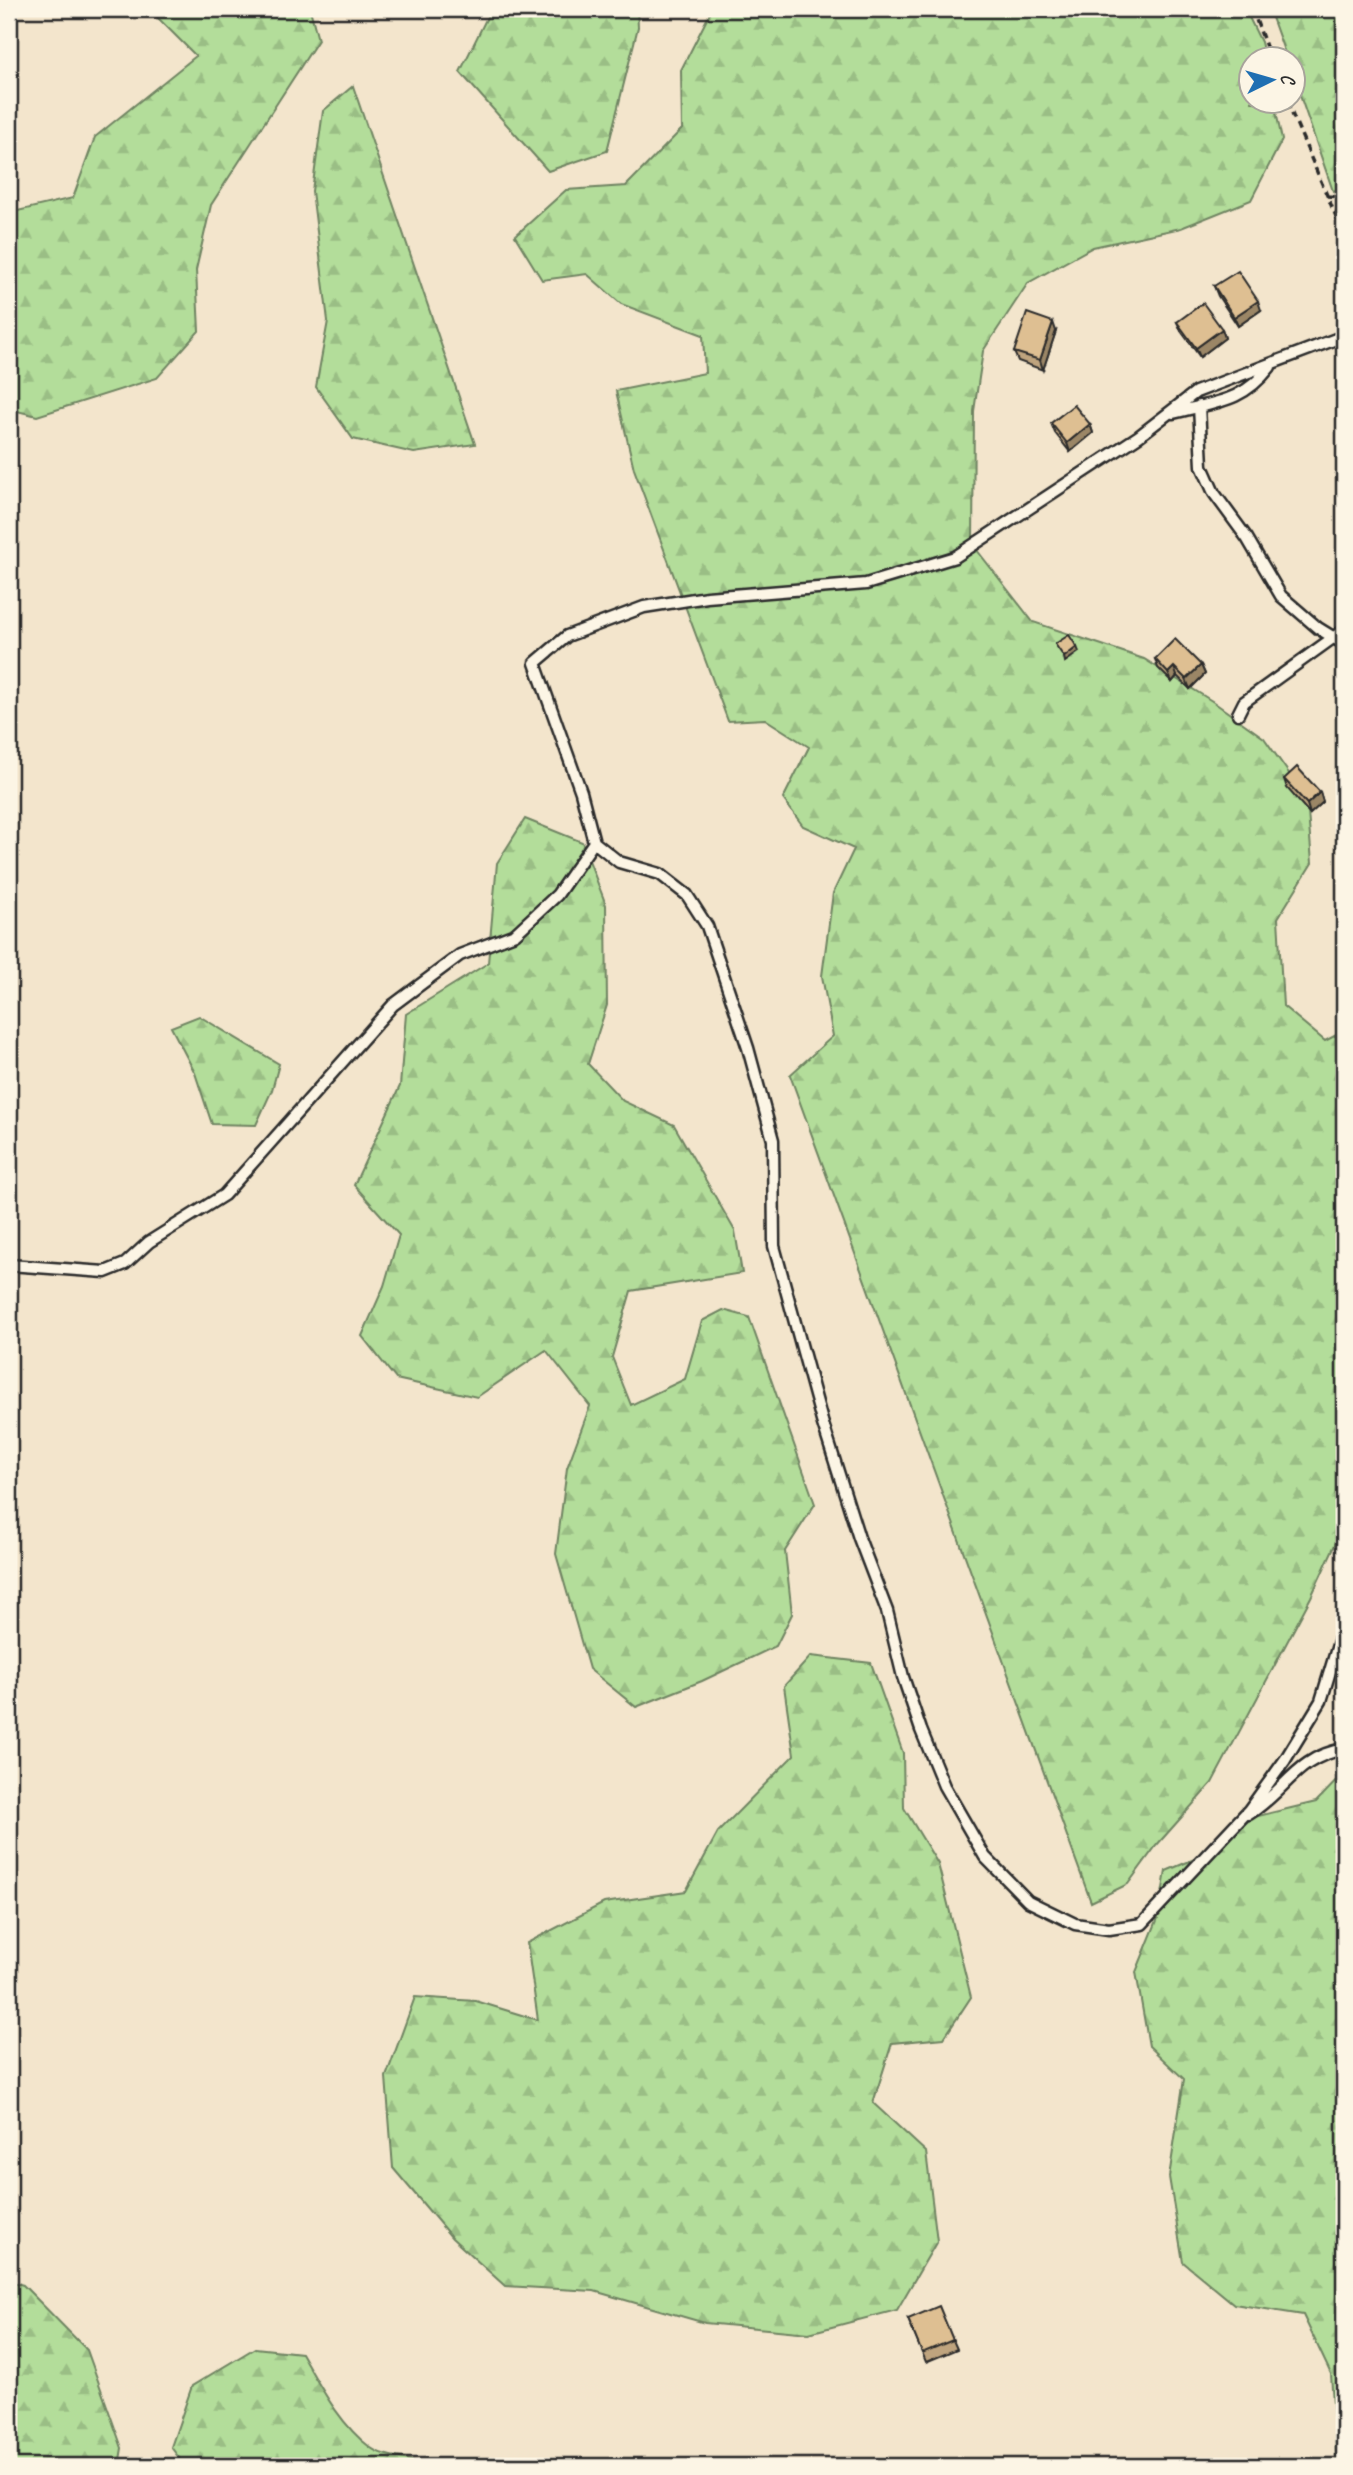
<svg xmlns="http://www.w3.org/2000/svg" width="1353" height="2475" viewBox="0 0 1353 2475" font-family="Caveat,sans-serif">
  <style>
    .forest { fill: url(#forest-firs); stroke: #6f8462; stroke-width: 2 }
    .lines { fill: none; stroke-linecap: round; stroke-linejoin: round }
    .lane-casing { stroke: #2b2b2b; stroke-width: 15 }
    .path { stroke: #2b2b2b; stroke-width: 3.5; stroke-dasharray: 7 5; stroke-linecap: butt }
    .lane { stroke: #fcf5e5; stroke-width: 10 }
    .wall { fill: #bfa47e; stroke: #2b2b2b; stroke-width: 2 }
    .shaded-wall { fill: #9b8666; stroke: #2b2b2b; stroke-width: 2 }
    .building { fill: #debf92; stroke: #2b2b2b; stroke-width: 2 }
  </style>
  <defs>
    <pattern id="forest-firs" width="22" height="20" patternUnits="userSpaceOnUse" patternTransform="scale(1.75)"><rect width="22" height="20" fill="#b3dd9a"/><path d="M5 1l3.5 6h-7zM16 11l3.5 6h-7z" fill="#9abe85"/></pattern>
  </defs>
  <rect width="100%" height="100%" fill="#f3e5cc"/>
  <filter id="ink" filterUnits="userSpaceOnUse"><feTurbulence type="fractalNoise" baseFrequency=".0143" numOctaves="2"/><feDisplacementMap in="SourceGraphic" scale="14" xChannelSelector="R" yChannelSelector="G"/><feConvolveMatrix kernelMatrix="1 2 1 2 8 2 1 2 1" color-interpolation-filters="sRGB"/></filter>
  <g filter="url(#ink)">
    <path class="forest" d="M149,9H310L318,40L211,205L196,270L199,331L157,378L37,416L9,409V213L73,198L95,137L196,56Z
      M491,9H637L638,27L607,151L548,171L460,72Z
      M712,9H1245L1261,42L1265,59L1252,60V102H1274L1282,140L1251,200L1181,228L1093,247L1028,283L983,351L974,411L973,545L1033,622L1144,659L1212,701L1264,738L1307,799L1312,863L1278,918L1283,1006L1325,1041L1344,1031V1525L1311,1597L1212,1783L1156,1846L1128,1884L1091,1902L790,1075L833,1036L822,976L833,893L854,849L803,826L783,799L809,747L765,719L728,721L634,469L616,391L705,373L703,335L621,304L587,274L542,280L515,236L566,190L626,186L682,129L681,70Z
      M1269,9H1344V188L1333,191L1294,78V60L1287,59Z
      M353,86L475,444L414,453L353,439L316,387L328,321L312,191L323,111Z
      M525,819L582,842L606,905L607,1005L588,1064L623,1101L674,1125L735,1231L742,1273L631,1291L612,1357L631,1405L685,1379L702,1321L723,1310L749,1317L815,1504L785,1551L792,1614L776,1646L702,1681L636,1707L589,1669L556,1554L567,1468L590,1406L546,1350L477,1397L396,1379L362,1336L384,1286L399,1235L354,1185L400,1086L406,1014L488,963L497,863Z
      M199,1016L279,1064L272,1090L256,1125L212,1124L195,1073L171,1027Z
      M811,1656L871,1663L903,1753L904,1808L938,1864L971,1997L944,2038L892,2043L873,2103L926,2152L937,2241L897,2310L809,2333L705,2323L594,2291L505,2286L452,2238L393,2168L386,2077L415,1997L476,2001L538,2020L527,1943L604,1903L686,1891L718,1832L794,1755L784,1686Z
      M1344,1773V2466H1334L1337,2462L1331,2374L1303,2315L1234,2304L1183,2262L1169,2177L1184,2079L1149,2046L1136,1972L1158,1918L1166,1871L1197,1858L1254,1817L1316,1802Z
      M9,2281L23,2285L87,2350L122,2448L119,2466H9Z
      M255,2348L301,2353C320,2386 340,2425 371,2448C386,2459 411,2457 428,2466H185L171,2447L192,2386Z"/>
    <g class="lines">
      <defs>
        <path id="lane" d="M1199,406L1202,466L1214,493L1247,538L1281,596L1318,628L1344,644
          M1173,413C1215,402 1242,403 1270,367
          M1238,714L1244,702L1344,630
          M594,842L619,862L660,874L687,895L707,926L748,1048L773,1140L774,1246L822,1421L859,1538L887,1611L903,1677L921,1730L944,1786L985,1857L1028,1901L1075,1924L1109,1929L1142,1924L1249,1810L1285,1760L1321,1701L1344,1625
          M9,1265L105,1272L125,1264L149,1242L224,1195L393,1005L460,955L515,934L557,895L594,842L581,792L535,663L567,636L644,607L707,597L866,584L955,557L1139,436L1196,392L1344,336
          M1249,1814C1287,1790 1295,1758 1344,1749"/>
      </defs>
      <use href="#lane" class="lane-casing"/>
      <path class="path" d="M1252,9L1271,60
        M1287,102L1344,235
        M1327,196L1344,197"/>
      <use href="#lane" class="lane"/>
    </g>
    <path class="wall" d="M1214,286L1261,310L1238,326L1218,296Z
      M1177,322L1222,329L1225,338L1200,357L1181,331Z
      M1056,331L1043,370L1018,361L1014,352Z
      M1051,423L1090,424L1093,433L1070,452L1055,433Z
      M1155,659L1201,665L1205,674L1190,689L1177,676L1172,682L1158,668Z
      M1284,779L1320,792L1323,802L1310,814L1287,788Z
      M908,2319L953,2340L957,2349L926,2362Z"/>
    <path class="shaded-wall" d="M1258,301L1261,310L1238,326L1234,317Z
      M1053,322L1056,331L1043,370L1040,360Z
      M1222,329L1225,338L1200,357L1196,348Z
      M1090,424L1093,433L1070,452L1067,443Z
      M1077,647L1079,652L1065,662L1064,657Z
      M1201,665L1205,674L1190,689L1186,679Z
      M1174,667L1177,676L1172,682L1168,673Z
      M1320,792L1323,802L1310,814L1307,804Z"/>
    <path class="building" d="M1238,271L1258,301L1234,317L1214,286Z
      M1203,303L1222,329L1196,348L1177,322Z
      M1027,313L1053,322L1040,360L1014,352Z
      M1074,405L1090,424L1067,443L1051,423Z
      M1344,547V561L1338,551Z
      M1069,635L1077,647L1064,657L1055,644Z
      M1175,639L1201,665L1186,679L1174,667L1168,673L1155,659Z
      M1297,767L1320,792L1307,804L1284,779Z
      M939,2306L953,2340L922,2353L908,2319Z"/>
  </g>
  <rect width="1353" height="2475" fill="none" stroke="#fcf5e5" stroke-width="35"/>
  <rect x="18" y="18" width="1318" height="2440" fill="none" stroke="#2b2b2b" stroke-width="2.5" filter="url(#ink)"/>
  <g transform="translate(1272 80) rotate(85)"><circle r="33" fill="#fcf5e5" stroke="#a8a49b" stroke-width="2"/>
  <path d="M0-5L12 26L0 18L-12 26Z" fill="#1f6fb2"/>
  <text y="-10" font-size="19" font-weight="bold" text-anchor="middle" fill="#2b2b2b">С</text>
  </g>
</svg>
